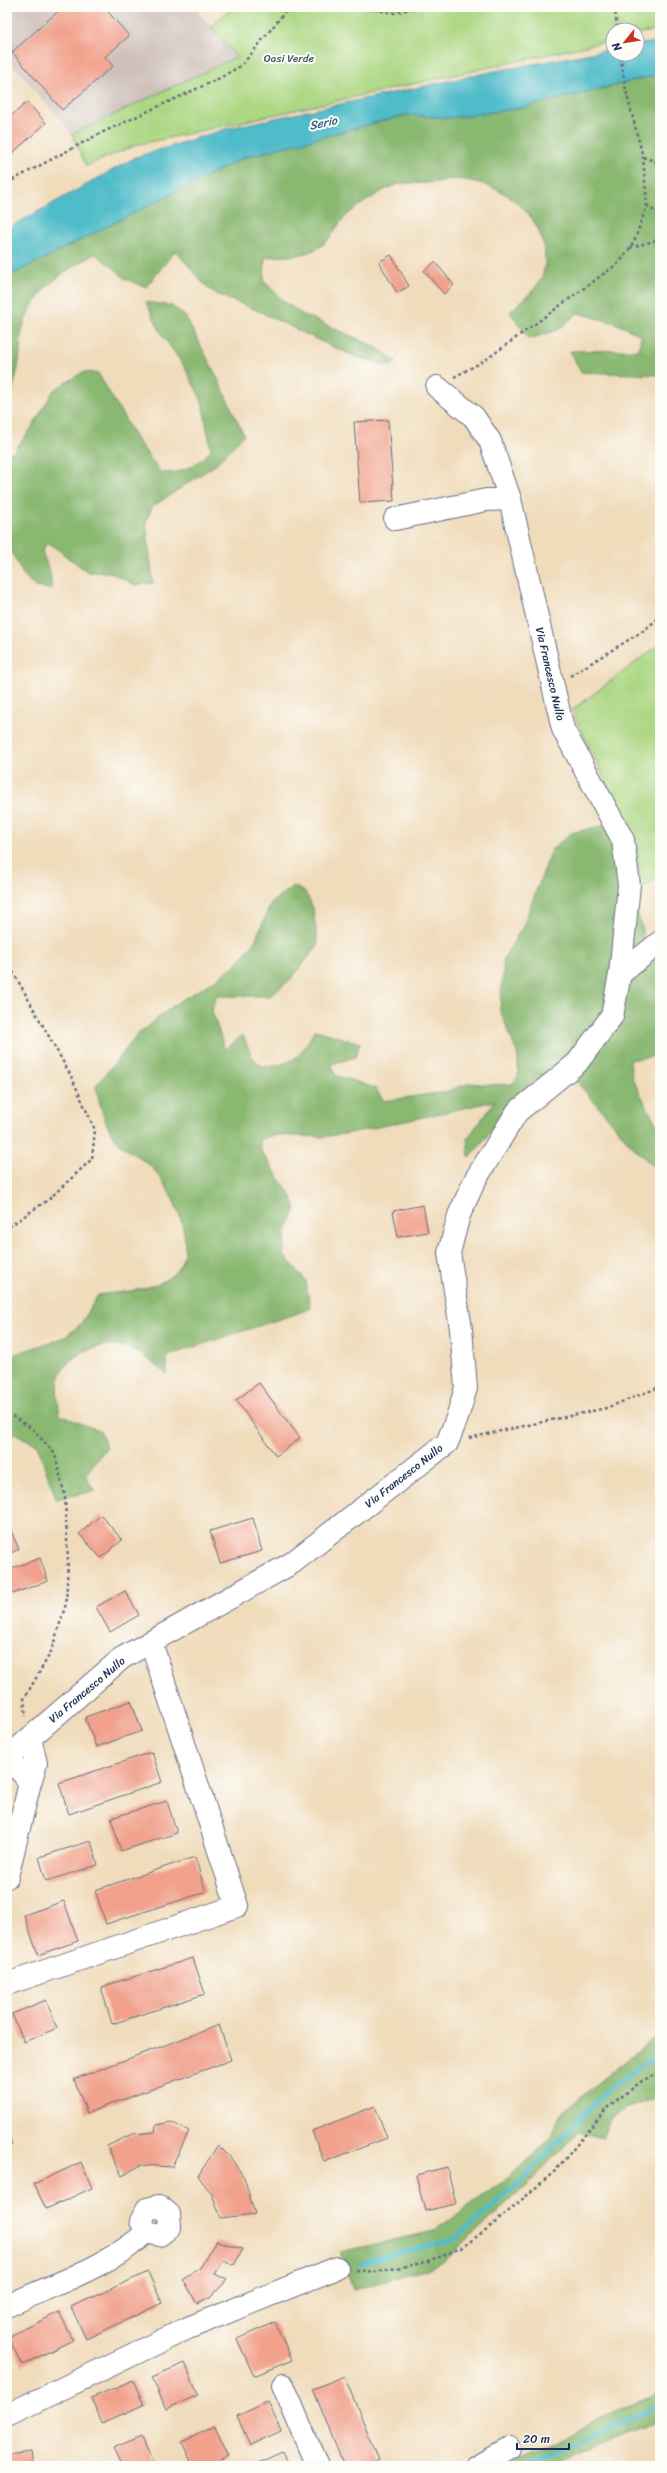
<svg xmlns="http://www.w3.org/2000/svg" width="667" height="2473" viewBox="0 0 667 2473" font-family="Sriracha,sans-serif">
  <style>
    .industrial { fill: #cec1ba }
    .green { fill: #acd783; stroke: #648370 }
    .forest { fill: #89b871; stroke: #527468 }
    .water { fill: #4fbcc9; stroke: #357694 }
    .lines { fill: none; stroke-linecap: round; stroke-linejoin: round }
    .stream { stroke: #4fbcc9; stroke-width: 5 }
    .building { fill: #f1a18c }
    .minor-casing { stroke: #666c7f; stroke-width: 24 }
    .path { stroke: #666c7f; stroke-width: 2.5; stroke-dasharray: 3 3; stroke-linecap: butt }
    .minor { stroke: #fff; stroke-width: 22 }
    .labels { text-anchor: middle; dominant-baseline: central; stroke-width: 4; stroke-linejoin: round; paint-order: stroke }
    .park-label { font-size: 11px; fill: #3f5967; stroke: #fdfcf7 }
    .street-label { font-size: 11px; fill: #1b2f5e; stroke: #fdfcf7 }
    .water-label { font-size: 12px; font-style: italic; fill: #2d6083; stroke: #fdfcf7 }
  </style>
  <rect width="100%" height="100%" fill="#fdfcf7"/>
  <filter id="ink" filterUnits="userSpaceOnUse"><feTurbulence type="fractalNoise" baseFrequency=".025" numOctaves="2"/><feDisplacementMap in="SourceGraphic" scale="8" xChannelSelector="R" yChannelSelector="G"/><feConvolveMatrix kernelMatrix="1 2 1 2 8 2 1 2 1" color-interpolation-filters="sRGB"/></filter>
  <filter id="wash" filterUnits="userSpaceOnUse"><feTurbulence type="fractalNoise" baseFrequency=".012" numOctaves="4" result="noise"/><feDisplacementMap in="SourceGraphic" scale="16" xChannelSelector="R" yChannelSelector="G"/><feGaussianBlur stdDeviation="0.9" result="paint"/><feColorMatrix in="noise" values="0 0 0 0 0 0 0 0 0 0 0 0 0 0 0 0 0 1.4 0 .05"/><feComposite in="paint" operator="in"/></filter>
  <g filter="url(#wash)">
    <rect width="100%" height="100%" fill="#f0dcbb"/>
    <path class="industrial" d="M7,7H194L236,57L72,134L7,58Z"/>
    <path class="green" d="M233,7H660V29L637,34V30H613V40L136,145L86,166L72,134L236,57L211,26Z
      M660,644V875L640,890L636,847L572,710Z"/>
    <path class="forest" d="M660,74V375L581,372L570,351L639,350L641,335L615,323L578,313L558,330L529,339L510,312C532,291 550,281 544,247C536,205 494,181 455,179C446,179 437,183 428,183C418,184 403,182 395,185C379,192 359,205 346,216C335,226 331,242 316,249C301,257 282,256 265,257L264,281L282,300L302,314L376,347L397,362L391,366C346,358 296,328 254,309C239,302 226,300 212,291C200,282 187,262 175,251L146,287L125,279L114,268L95,254C61,272 33,291 22,330C20,339 21,351 19,361C18,371 15,381 12,391L7,395V277L245,157L406,115L450,118L522,108Z
      M146,302L172,306L185,316L215,373L244,435L214,466L152,507L146,521L153,583L135,585L112,573L88,572L47,542L42,552L50,573L52,589L35,587L23,574L7,544V453L13,452L31,429L54,390L83,372L98,373L137,440L161,473C182,474 198,465 211,450L202,401L184,366L161,333Z
      M605,825L642,927L643,944L660,949V1055L630,1060L632,1078L660,1131V1173L633,1147L571,1075C559,1077 545,1078 534,1082C521,1087 483,1144 469,1158L467,1139L495,1101L351,1133L322,1137L273,1135L259,1140L261,1151L292,1197L296,1209L286,1231L284,1255L306,1281L310,1309L167,1356V1374C155,1366 142,1353 129,1348C103,1338 62,1354 58,1384C56,1394 59,1406 60,1415L100,1431L107,1447L85,1475L95,1491L56,1499L37,1445L14,1433L7,1437V1357L65,1337L81,1324L98,1295C121,1292 152,1291 171,1276C202,1251 174,1193 154,1170C143,1157 123,1151 114,1137C103,1121 100,1104 96,1086L139,1033L177,1003L217,979L238,962L255,941L271,903L293,886L305,892L313,908L318,945L292,978L270,996H216L212,1011L225,1050L243,1035C247,1044 250,1058 259,1064C263,1068 269,1067 273,1066C301,1060 301,1053 315,1030L360,1043L355,1057L332,1064L335,1075L375,1088L384,1101L445,1092L470,1083L489,1085L512,1084L518,1077V1055L500,1010L504,958L523,926L552,849L571,833Z
      M660,2033V2096L625,2109L611,2118L602,2138L578,2132L525,2187L443,2262L428,2269L353,2290L340,2252L434,2231L509,2177L552,2137L560,2114Z
      M660,2390V2422L602,2442L555,2466H502L556,2444L598,2418L652,2397Z"/>
    <path class="water" d="M660,41V74L522,108L450,118L406,115L245,157L7,277V229L136,157L229,128L490,72L613,49V54H637V45Z"/>
    <g class="lines">
      <path class="stream" d="M362,2263L456,2238L521,2181L607,2090L648,2061L660,2058
        M528,2466L660,2405"/>
    </g>
    <g id="blocks">
      <path class="building" d="M63,7H104L129,36L105,57L113,66L62,110L12,52Z
        M27,102L46,123L7,158V120Z
        M391,255L409,286L397,293L379,262Z
        M435,262L454,285L444,294L424,271Z
        M388,420L394,501L360,503L354,422Z
        M423,1205L428,1232L398,1237L393,1211Z
        M259,1383L300,1438L276,1456L236,1400Z
        M101,1515L122,1540L101,1558L79,1534Z
        M253,1518L262,1551L220,1563L210,1531Z
        M10,1529L19,1549L7,1555V1531Z
        M40,1558L48,1581L12,1594L7,1580V1570Z
        M125,1591L139,1615L110,1632L96,1607Z
        M131,1701L142,1731L96,1747L85,1717Z
        M152,1752L162,1782L69,1814L59,1783Z
        M167,1801L177,1833L121,1851L111,1818Z
        M91,1841L98,1865L46,1881L39,1857Z
        M195,1857L206,1892L106,1924L95,1890Z
        M64,1901L78,1941L38,1955L24,1915Z
        M193,1958L205,1994L112,2024L101,1987Z
        M46,2000L57,2028L24,2042L12,2014Z
        M219,2025L231,2060L87,2113L74,2079Z
        M375,2106L387,2138L324,2162L312,2131Z
        M171,2122L189,2131L172,2167L141,2165L122,2176L107,2146L133,2134L155,2132L156,2125Z
        M7,2133L12,2144L7,2147Z
        M218,2145L230,2157L244,2177L255,2214L221,2218L212,2194L198,2176Z
        M81,2162L92,2188L46,2209L34,2184Z
        M447,2167L456,2204L425,2211L416,2175Z
        M7,2215L12,2229L7,2231Z
        M216,2241L243,2249L234,2265L224,2260L215,2274L227,2280L210,2298L197,2304L183,2278L200,2268Z
        M148,2272L162,2303L86,2339L71,2307Z
        M59,2312L73,2340L22,2365L8,2337Z
        M275,2322L292,2360L254,2376L237,2339Z
        M185,2363L198,2395L166,2409L152,2377Z
        M344,2376L379,2459L361,2466H344L313,2389Z
        M133,2380L144,2405L102,2423L91,2398Z
        M268,2402L281,2431L250,2445L237,2416Z
        M215,2426L229,2456L207,2466H193L182,2442Z
        M142,2436L154,2466H121L113,2448Z
        M31,2452L33,2466H7V2455Z
        M282,2452L289,2466H259L258,2463Z"/>
    </g>
  </g>
  <g filter="url(#ink)">
    <use href="#blocks" fill-opacity="0" stroke="#666c7f" stroke-width="1"/>
    <g class="lines">
      <defs>
        <path id="minor" d="M395,519L486,500L510,499
          M620,974L660,942
          M7,1758L122,1658L292,1563L447,1443L457,1418L466,1388L461,1329L449,1253L459,1215L475,1180L517,1112L577,1063L612,1016L620,974L629,885L623,840L563,729L510,499L490,441L474,417L437,387
          M7,1764L20,1770L30,1783L36,1763L30,1738
          M7,1877L30,1783
          M7,1984L237,1906L151,1642
          M159,2206L169,2214L170,2227L160,2235L147,2232L141,2221L147,2209Z
          M7,2306C54,2284 108,2267 147,2232
          M283,2385L317,2466
          M7,2415L188,2328L337,2268
          M477,2466L509,2448"/>
      </defs>
      <use href="#minor" class="minor-casing"/>
      <path class="path" d="M357,7L394,13L418,7
        M615,7L617,30
        M643,157L660,163
        M7,183L101,133L220,78L242,65L285,12L302,7
        M647,205L660,216
        M630,248L660,239
        M454,377L484,361L620,262L634,242L647,205L643,157L626,91L620,54
        M570,676L643,631L660,617
        M7,961L71,1076L95,1130L92,1159L49,1199L7,1228
        M7,1413L33,1429L55,1454L65,1497L68,1560L66,1604L51,1652L24,1699L26,1716
        M469,1438L606,1408L660,1387
        M356,2270L375,2272L428,2262L463,2247L496,2222L555,2171L609,2106L642,2081L660,2072"/>
      <use href="#minor" class="minor"/>
    </g>
  </g>
  <g class="labels">
    <g class="park-label">
      <text x="289" y="58">Oasi Verde</text>
    </g>
    <g class="street-label">
      <text transform="translate(550 674) rotate(77)">Via Francesco Nullo</text>
      <text transform="translate(404 1476) rotate(-38)">Via Francesco Nullo</text>
      <text transform="translate(87 1690) rotate(-40)">Via Francesco Nullo</text>
    </g>
    <g class="water-label">
      <text transform="translate(323 123) rotate(-12)">Serio</text>
    </g>
  </g>
  <rect width="667" height="2473" fill="none" stroke="#fdfcf7" stroke-width="24"/>
  <g transform="translate(625 42) rotate(240)"><circle r="19" fill="#fdfcf7" stroke="#a3aaba"/>
  <path d="M0-3L7 15L0 10L-7 15Z" fill="#c8321e"/>
  <text y="-6" font-size="11" font-weight="bold" text-anchor="middle" fill="#1b2f5e">N</text>
  </g>
  <path d="M517 2443v6h52v-6" fill="none" stroke="#1b2f5e" stroke-width="2"/>
  <text x="523" y="2443" font-size="12" fill="#1b2f5e" stroke="#fdfcf7" stroke-width="3" paint-order="stroke">20 m</text>
</svg>
